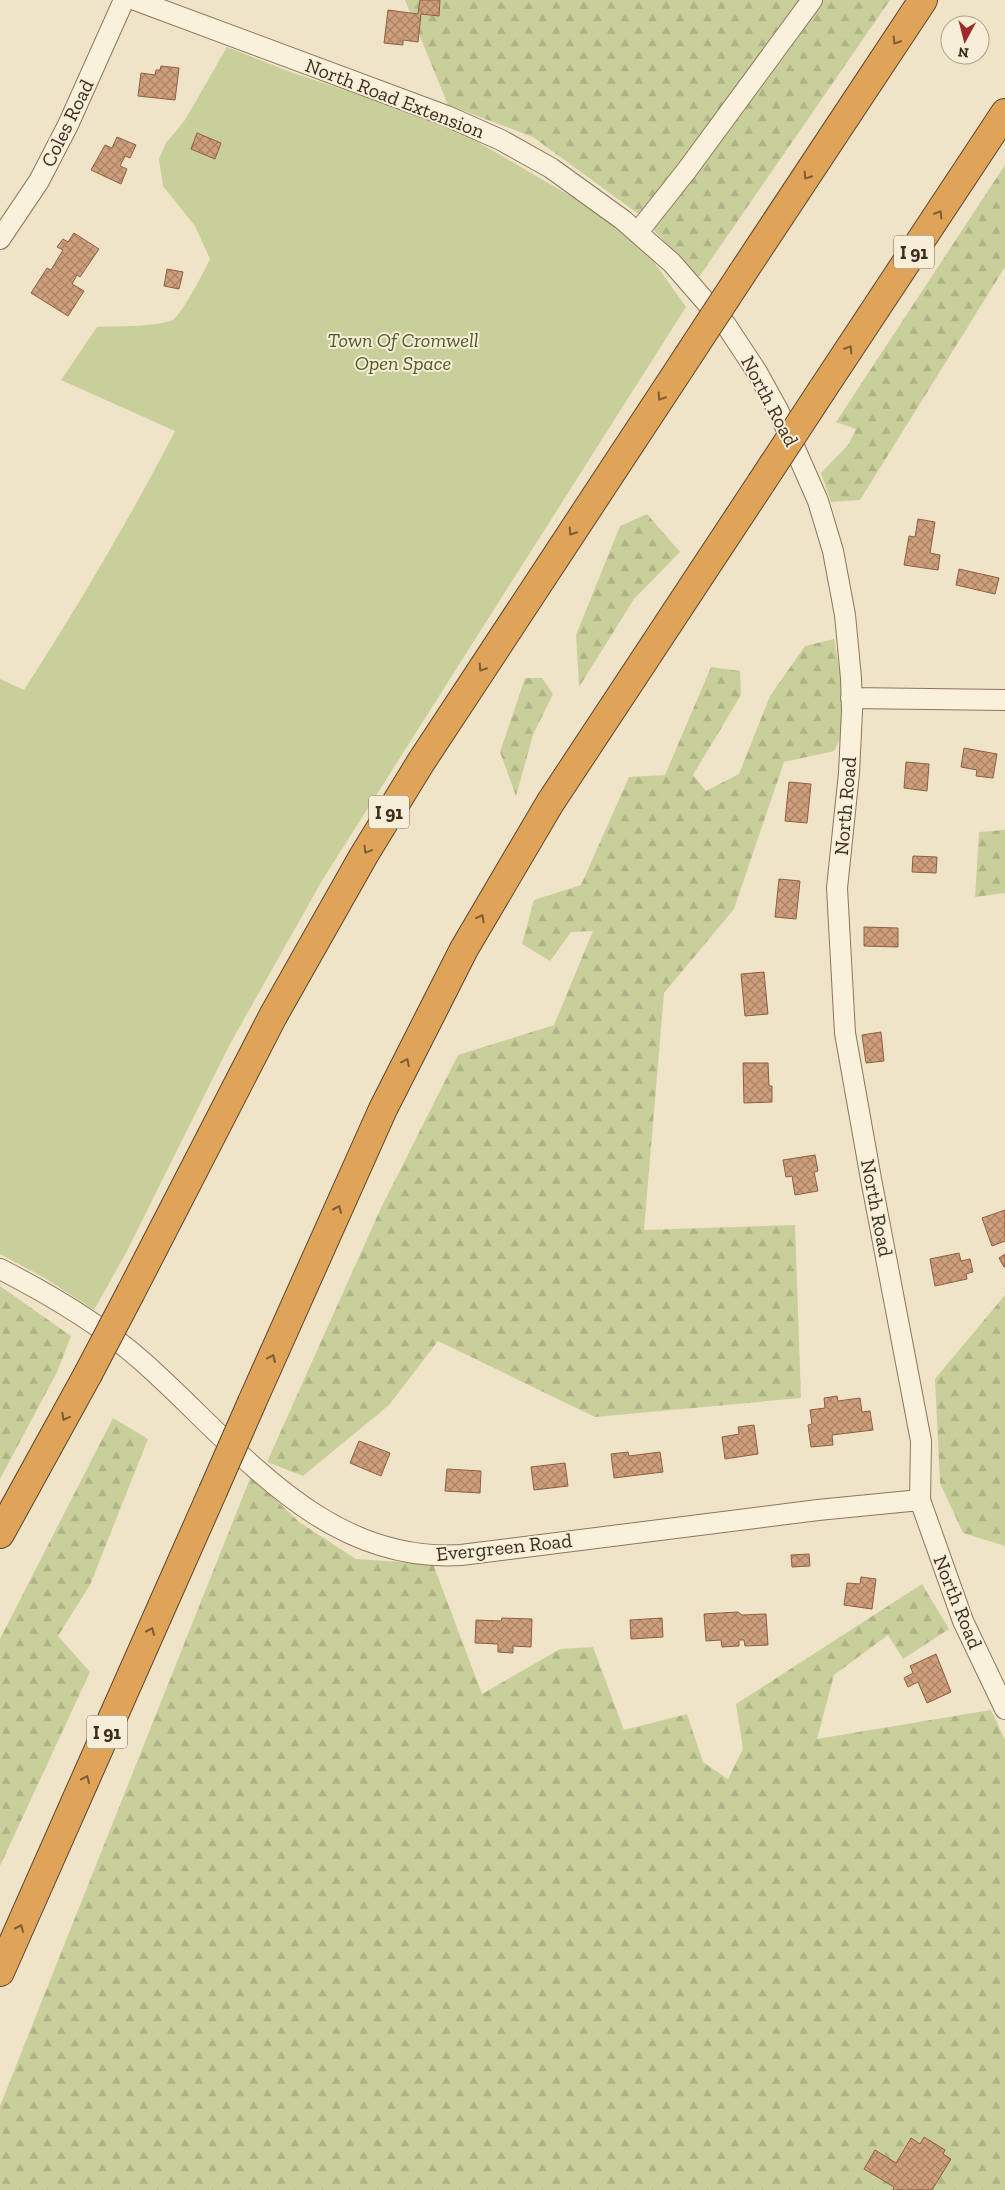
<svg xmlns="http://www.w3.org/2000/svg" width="1005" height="2190" viewBox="0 0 1005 2190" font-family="'Zilla Slab',serif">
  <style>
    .forest { fill: url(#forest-firs) }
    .park { fill: #c9cf9b }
    .building { fill: url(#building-cross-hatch); stroke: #8d5f41 }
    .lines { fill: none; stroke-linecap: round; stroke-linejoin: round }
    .minor-casing { stroke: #8d765c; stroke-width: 22 }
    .highway-casing { stroke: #5b4430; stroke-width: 30 }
    .minor { stroke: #faf1dc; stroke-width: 20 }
    .highway { stroke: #e0a458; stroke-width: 28 }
    .highway-bridge-casing { stroke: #5b4430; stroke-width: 30; stroke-linecap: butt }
    .highway-bridge { stroke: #e0a458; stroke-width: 28 }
    .oneway { stroke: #7e5d36 }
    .labels { text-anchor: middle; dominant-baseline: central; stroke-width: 4; stroke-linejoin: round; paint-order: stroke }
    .shield { fill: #f7eed8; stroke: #756857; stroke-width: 1 }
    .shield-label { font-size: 19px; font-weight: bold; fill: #3d2e20 }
    .street-label { font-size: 20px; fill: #3d2e20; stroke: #f7eed8 }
    .park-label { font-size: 20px; font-style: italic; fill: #4d5a26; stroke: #f7eed8 }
  </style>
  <defs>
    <pattern id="forest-firs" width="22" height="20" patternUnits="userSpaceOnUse" patternTransform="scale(1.25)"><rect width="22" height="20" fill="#c9cf9b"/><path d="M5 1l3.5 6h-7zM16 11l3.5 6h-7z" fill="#aeb285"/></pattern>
    <pattern id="building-cross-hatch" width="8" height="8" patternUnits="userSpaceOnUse" patternTransform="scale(1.25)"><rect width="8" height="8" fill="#cf9f7d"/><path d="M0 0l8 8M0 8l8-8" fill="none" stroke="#a98266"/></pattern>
  </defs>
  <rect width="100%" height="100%" fill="#f0e4c8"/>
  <path class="forest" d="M405,0H890L699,277L637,213L533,137L448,105Z
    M1005,165V267L860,500L831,502L821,473L848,445L856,429L836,422Z
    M647,514L680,552L634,599L579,687L576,635L620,526Z
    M834,639L849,722L834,751L784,762L734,909L664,993L644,1230L795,1225L801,1398L595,1417L438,1341L389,1405L303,1476L267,1462L381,1208L458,1055L554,1025L593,931L571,932L550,961L522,944L534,900L581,885L629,777L665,775L711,667L740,671L741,695L693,775L706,791L739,774L770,696L805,646Z
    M525,678H542L553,694L533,735L516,796L500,752Z
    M1005,830V893L975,897L979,832Z
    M0,1286L71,1336L57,1372L0,1479Z
    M1005,1295V1546L963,1533L940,1483L935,1379Z
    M113,1418L148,1439L90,1585L58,1636L90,1672L0,1866V1639Z
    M251,1476L299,1522L356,1559L433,1564L482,1694L560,1649L593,1647L624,1730L687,1714L703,1762L728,1779L743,1749L736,1704L922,1584L949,1629L903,1659L888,1635L834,1675L817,1739L991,1710L1005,1740V2190H0V2106Z"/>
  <path class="park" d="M227,47L293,73L366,97L464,134L605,216L642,245L686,307L323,879L230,1044L126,1253L94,1310L43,1277L0,1254V679L24,690C78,606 129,520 175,431L61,380L97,327C112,326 164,327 174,319C184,310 204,272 210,259L195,226L163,186L159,159L166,143L185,120Z"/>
  <path class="building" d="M420,0H440L439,16L421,14L418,42L403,40V45L384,43L388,10L418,14Z
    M161,66L179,68L175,100L138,96L141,73L155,75L156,70H160Z
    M197,133L221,143L215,159L191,149Z
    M117,137L136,145L130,158L125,156L120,166L127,169L121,184L91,170L105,145L112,148Z
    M74,233L99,249L80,277L77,275L72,284L84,291L68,316L31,293L47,268L51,270L63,250L57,247L63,239L68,242Z
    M167,269L183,272L179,289L164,286Z
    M918,519L935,522L930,553L940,555L938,570L904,565L909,536L915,537Z
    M959,569L999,578L995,594L956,585Z
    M964,748L997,754L993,778L976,776L977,770L961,767Z
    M906,762L929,764L927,791L904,788Z
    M789,782L811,784L807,823L785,821Z
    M913,856L937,857L936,873L912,872Z
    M779,879L800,881L796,919L775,917Z
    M864,927L898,928V947L864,946Z
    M764,972L768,1014L745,1016L741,974Z
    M881,1032L884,1061L866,1063L862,1035Z
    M743,1063H768L769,1086H772V1102L744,1103Z
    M815,1155L818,1171L814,1172L818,1191L795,1195L792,1176L786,1177L783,1160Z
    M1005,1210V1241L992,1246L982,1218Z
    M959,1253L961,1261L970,1259L973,1272L966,1274L967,1279L935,1286L930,1259Z
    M1005,1254V1267H1004L999,1258Z
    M837,1396L838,1401L860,1398L862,1412L870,1411L873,1430L832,1435L833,1445L811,1447L808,1425L812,1424L810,1410L825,1408L824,1398Z
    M754,1425L758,1454L725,1459L722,1437L739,1434L738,1427Z
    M359,1441L390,1453L381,1476L350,1463Z
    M628,1452L629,1456L660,1452L663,1472L614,1478L611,1454Z
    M565,1463L568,1486L534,1490L531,1467Z
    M447,1469L481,1471L480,1493L445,1491Z
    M809,1554L810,1566L792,1567L791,1555Z
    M861,1577L876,1579L872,1609L844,1605L847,1583L860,1584Z
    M738,1612L742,1615L766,1614L768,1645L745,1646L744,1640H739V1646L722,1647L721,1640L706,1641L704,1614Z
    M502,1618L532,1619L531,1647L513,1646V1653L498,1652V1644L475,1643L476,1620L501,1621Z
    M662,1618L663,1637L631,1639L630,1620Z
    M936,1654L951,1692L927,1703L918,1682L908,1687L904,1678L913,1673L910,1666Z
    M924,2137L945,2150L943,2154L951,2159L932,2190H893L894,2187L864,2169L875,2150L896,2163L911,2138L920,2144Z"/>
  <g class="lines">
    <defs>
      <path id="minor" d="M135,0L447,116L501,140L551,168L623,220L672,263L726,325L757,372L778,410L818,501L833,551L845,615L851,678L852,711L849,773L837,888L845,1033L871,1179L921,1441L920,1500L963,1621L1005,1709
        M638,232L687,170L812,0
        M0,239L39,181L68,125L124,0
        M851,698L1005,700
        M0,1269C51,1295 100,1324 142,1361C236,1444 321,1564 461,1555L818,1510L920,1500"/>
      <path id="highway" d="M743,272L923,0
        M822,390L1005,113
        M131,1292L273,1016L364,855L421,762L688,356
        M252,1402L383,1109L464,949L550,803L761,483
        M0,1534L88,1374
        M0,1972L213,1491"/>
    </defs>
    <use href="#minor" class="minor-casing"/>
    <use href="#highway" class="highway-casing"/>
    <use href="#minor" class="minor"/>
    <use href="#highway" class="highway"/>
    <defs>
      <path id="highway-bridge" d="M688,356L743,272
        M761,483L822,390
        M88,1374L131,1292
        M213,1491L252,1402"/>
    </defs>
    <use href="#highway-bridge" class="highway-bridge-casing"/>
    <use href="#highway-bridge" class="highway-bridge"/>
  </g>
  <defs><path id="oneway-chevron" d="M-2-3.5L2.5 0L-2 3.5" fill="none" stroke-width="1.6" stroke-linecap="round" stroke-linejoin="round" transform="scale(1.25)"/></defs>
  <g class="oneway">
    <use href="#oneway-chevron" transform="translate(896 41) rotate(123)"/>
    <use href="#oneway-chevron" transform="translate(807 176) rotate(123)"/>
    <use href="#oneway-chevron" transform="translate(939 214) rotate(-57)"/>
    <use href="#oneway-chevron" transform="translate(849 349) rotate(-57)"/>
    <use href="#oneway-chevron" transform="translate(661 397) rotate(123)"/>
    <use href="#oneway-chevron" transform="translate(572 532) rotate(123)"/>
    <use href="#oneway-chevron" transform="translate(482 668) rotate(123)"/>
    <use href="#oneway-chevron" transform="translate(367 850) rotate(121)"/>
    <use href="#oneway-chevron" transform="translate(481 918) rotate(-61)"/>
    <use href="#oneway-chevron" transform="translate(406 1062) rotate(-64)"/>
    <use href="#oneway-chevron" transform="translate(338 1209) rotate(-66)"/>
    <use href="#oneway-chevron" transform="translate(272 1358) rotate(-66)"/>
    <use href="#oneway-chevron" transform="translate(65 1417) rotate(119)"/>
    <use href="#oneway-chevron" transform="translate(151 1631) rotate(-66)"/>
    <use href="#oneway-chevron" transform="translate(86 1779) rotate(-66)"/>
    <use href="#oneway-chevron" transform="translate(20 1928) rotate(-66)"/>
  </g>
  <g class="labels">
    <g class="shield">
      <rect x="894" y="235.5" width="40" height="33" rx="4"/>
      <rect x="369" y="795.5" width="40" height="33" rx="4"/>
      <rect x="87" y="1715.5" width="40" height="33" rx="4"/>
    </g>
    <g class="shield-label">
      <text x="914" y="252">I 91</text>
      <text x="389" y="812">I 91</text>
      <text x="107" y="1732">I 91</text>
    </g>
    <g class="street-label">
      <text transform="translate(395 98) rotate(21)">North Road Extension</text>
      <text transform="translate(67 123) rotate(-64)">Coles Road</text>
      <text transform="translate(770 401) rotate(62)">North Road</text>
      <text transform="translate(845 806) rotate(-85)">North Road</text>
      <text transform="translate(877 1208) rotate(79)">North Road</text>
      <text transform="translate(504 1547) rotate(-6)">Evergreen Road</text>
      <text transform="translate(958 1602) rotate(68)">North Road</text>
    </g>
    <g class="park-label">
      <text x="403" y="340">Town Of Cromwell<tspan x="403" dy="23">Open Space</tspan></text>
    </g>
  </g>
  <g transform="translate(965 40) rotate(187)"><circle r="24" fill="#f7eed8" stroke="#ada18e"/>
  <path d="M0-4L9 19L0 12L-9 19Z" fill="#9e2a2b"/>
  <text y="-8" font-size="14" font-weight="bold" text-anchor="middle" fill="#3d2e20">N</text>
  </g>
</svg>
